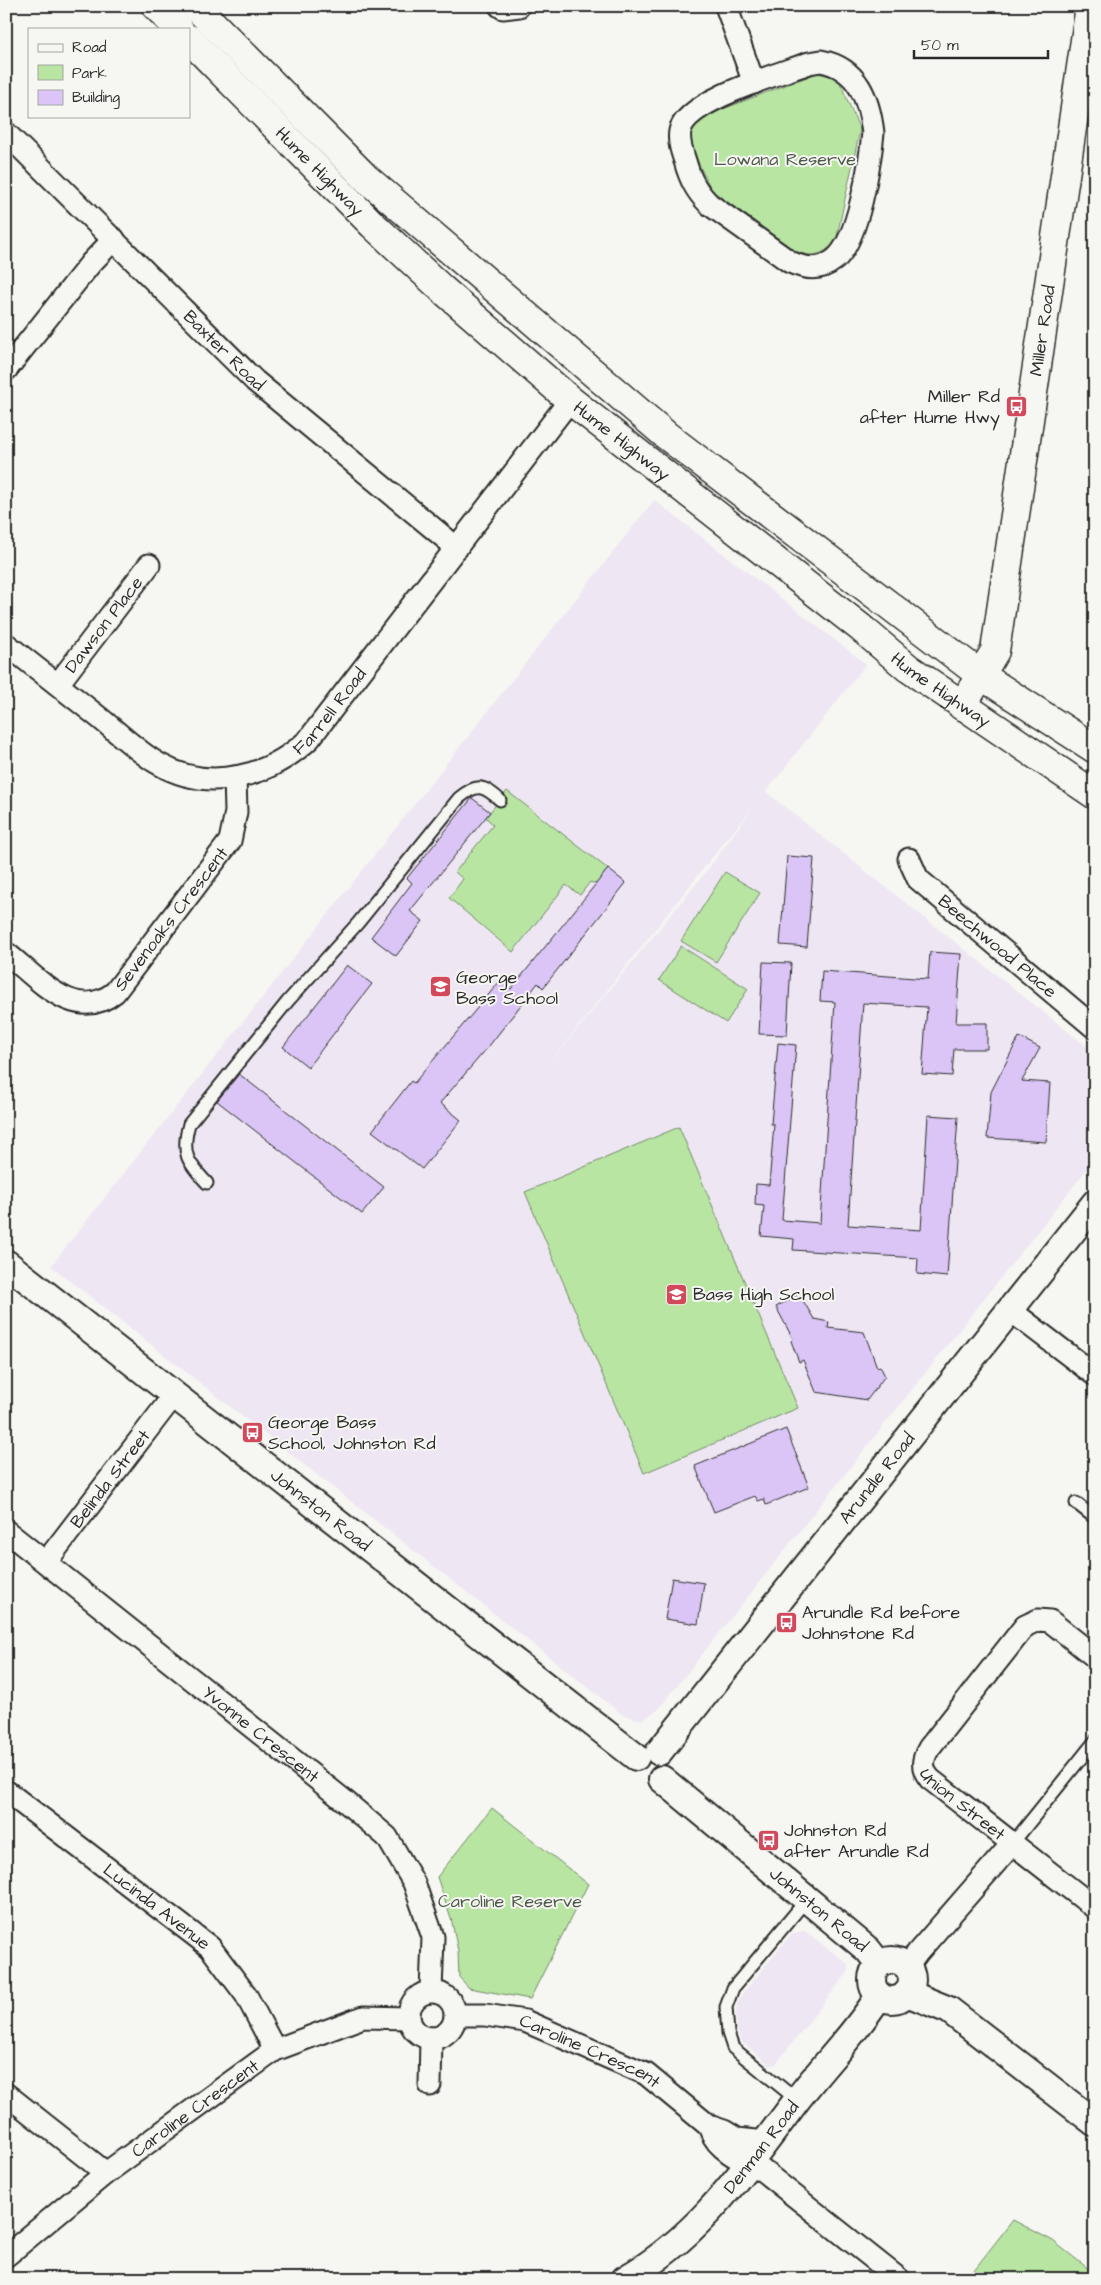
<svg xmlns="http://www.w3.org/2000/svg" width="1101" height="2285" viewBox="0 0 1101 2285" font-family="'Architects Daughter',sans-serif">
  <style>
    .built { fill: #eee7f3; fill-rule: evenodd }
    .green { fill: #b9e5a3; stroke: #728867 }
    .building { fill: #dac5f6; stroke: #2b2b2b }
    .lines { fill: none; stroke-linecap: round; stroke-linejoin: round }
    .service-casing { stroke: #2b2b2b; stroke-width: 15 }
    .minor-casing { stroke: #2b2b2b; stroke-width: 25 }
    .tertiary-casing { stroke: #2b2b2b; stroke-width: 30 }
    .secondary-casing { stroke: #2b2b2b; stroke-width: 31 }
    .trunk-casing { stroke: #2b2b2b; stroke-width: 31 }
    .service { stroke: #f6f6f2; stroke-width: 11 }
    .minor { stroke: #f6f6f2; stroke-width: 21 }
    .tertiary { stroke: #f6f6f2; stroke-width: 26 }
    .secondary { stroke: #f6f6f2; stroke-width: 28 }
    .trunk { stroke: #f6f6f2; stroke-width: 28 }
    .labels { text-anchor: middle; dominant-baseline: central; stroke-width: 4; stroke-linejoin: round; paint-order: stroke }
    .park-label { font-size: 18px; fill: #4e5a49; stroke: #f6f6f2 }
    .street-label { font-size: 18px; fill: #2b2b2b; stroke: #f6f6f2 }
    .poi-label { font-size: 18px; fill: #2b2b2b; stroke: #f6f6f2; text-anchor: start }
  </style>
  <rect width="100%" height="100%" fill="#f6f6f2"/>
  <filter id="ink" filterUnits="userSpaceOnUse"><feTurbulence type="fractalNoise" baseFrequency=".02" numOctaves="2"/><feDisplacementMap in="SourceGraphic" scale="10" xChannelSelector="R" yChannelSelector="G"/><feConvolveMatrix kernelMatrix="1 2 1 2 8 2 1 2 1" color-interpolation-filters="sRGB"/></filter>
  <g filter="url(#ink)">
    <path class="built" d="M654,500L866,664L766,792L1095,1053V1159L658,1710L642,1720L623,1715L51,1266ZM754,806L708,869L545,1069L714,855Z
      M805,1931L848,1964L849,1971L775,2065H769L742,2042L737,2032L736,2008L740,1997L792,1933Z"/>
    <path class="green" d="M817,73L833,76L839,80L860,130L837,236C829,253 815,259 797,252L714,192C706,183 690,146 691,135C693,126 699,121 705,116Z
      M507,791L608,869L596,884L590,882L580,895L566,885L513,952L449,898L463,879L455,872L493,825L486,817Z
      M725,872L760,893L716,962L681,941Z
      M681,946L748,989L726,1023L659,980Z
      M679,1127L798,1408L644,1473L525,1192Z
      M492,1808L588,1884L530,1999L469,1988L459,1977L458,1951L452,1922L437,1877Z
      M1013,2220L1053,2241L1095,2274V2279H967Z"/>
    <path class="building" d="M472,798L490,812L410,911L423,921L396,956L371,937L412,883L407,878Z
      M787,856L814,858L807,947L780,945Z
      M608,869L626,883L543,988L538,983L489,1046L440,1103L461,1120L422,1169L372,1131L411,1081L414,1083L500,981L511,989Z
      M930,952L961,954L956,1023H987V1049H954L952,1076L922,1074L927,1007L863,1003L848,1225L921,1230L928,1115L958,1117L947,1277L917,1274L918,1258L793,1250L794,1239L761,1236L764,1206L755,1205L756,1184L769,1185L774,1124H771L778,1043L796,1045L782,1220L820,1223L835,1002L820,1001L822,971L928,979Z
      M763,962L791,963L787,1035L759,1034Z
      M347,965L372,984L308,1067L283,1047Z
      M1019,1037L1040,1048L1022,1081L1050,1083L1046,1142L987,1138L991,1092Z
      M239,1074L384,1187L362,1214L217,1101Z
      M799,1294L814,1319L829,1322L828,1328L864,1332L877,1367L880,1366L885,1376L867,1400L816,1392L803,1360L799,1362L791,1341L793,1339L776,1307Z
      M786,1429L809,1487L766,1505L764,1499L758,1501L755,1496L714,1512L695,1466Z
      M672,1578L704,1583L698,1624L665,1619Z"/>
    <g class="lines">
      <defs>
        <path id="service" d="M207,1183C187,1162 181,1153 189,1124L288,1001L358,923L459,798C477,783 483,785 500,800
          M1076,1503L1095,1518
          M1012,1844L1095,1741
          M797,2100L733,2048L728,2033L726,2007L733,1988L807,1899"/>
        <g id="minor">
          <path d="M500,6L503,8L519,6"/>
          <path d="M726,6L754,83"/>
          <path d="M821,61C858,68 869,99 873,133C870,163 858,243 834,260C820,271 806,269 790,262L709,204C696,191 690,179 685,161C682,152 678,141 680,131C686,100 780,74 809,63Z"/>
          <path id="s1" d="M6,133L255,381L457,548"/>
          <path d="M6,370L91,263L114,239"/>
          <path id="s2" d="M6,644C36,668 66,691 96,715C114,729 140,754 159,764C209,793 269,777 309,739L570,400"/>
          <path id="s3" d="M58,684L149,565"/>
          <path id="s4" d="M909,859L918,879L1095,1028"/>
          <path id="s5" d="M6,953C37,977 75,1025 115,992L230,841L236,812L235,777"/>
          <path d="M1010,1310L1095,1375"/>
          <path id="s6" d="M6,1531L346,1802L387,1837L414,1883L433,1937L431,1991"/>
          <path id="s7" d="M46,1562L174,1395"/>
          <path id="s8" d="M1095,1657L1050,1621L1038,1620L1025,1626L929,1748C922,1760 921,1768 930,1779L1095,1908"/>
          <path id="s9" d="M6,1791L210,1947L246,1995L275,2050"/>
          <path d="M907,1967L918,1952L1012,1844"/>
          <circle cx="432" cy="2015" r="23"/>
          <path id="s10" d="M456,2015H485L525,2021L646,2074L709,2126L724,2131L737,2139L766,2142"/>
          <path d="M430,2085L431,2038"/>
          <path d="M6,2094L106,2173"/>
          <path d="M711,2131C718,2151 745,2162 763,2171L899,2279"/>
          <path id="s11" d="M6,2256L106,2173L275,2050L363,2017L409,2018"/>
        </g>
        <g id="tertiary">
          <path id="s12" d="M6,1263L636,1757"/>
          <path id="s13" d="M659,1752L1095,1203"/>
          <path id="s14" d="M662,1779L868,1950L879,1964"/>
          <circle cx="892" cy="1980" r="20"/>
          <path d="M907,1993L949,2010L1095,2123"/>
          <path id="s15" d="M625,2279C701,2236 746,2167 797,2100C823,2065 856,2033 879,1996"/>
        </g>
        <g id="secondary">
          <path id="s16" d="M962,706L995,651L1090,6"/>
        </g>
        <g id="trunk">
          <path d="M156,6L179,29"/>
          <path d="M195,6L367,179L667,436L982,676L1095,749"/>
          <path id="s17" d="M189,39L373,225L442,289L570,400L861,628L908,668L1095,795"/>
        </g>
      </defs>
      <use href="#service" class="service-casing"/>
      <use href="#minor" class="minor-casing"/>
      <use href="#tertiary" class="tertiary-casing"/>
      <use href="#secondary" class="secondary-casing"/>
      <use href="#trunk" class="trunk-casing"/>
      <use href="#service" class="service"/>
      <use href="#minor" class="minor"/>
      <use href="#tertiary" class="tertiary"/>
      <use href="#secondary" class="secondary"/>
      <use href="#trunk" class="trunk"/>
    </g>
  </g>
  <defs>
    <symbol id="bus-square" viewBox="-11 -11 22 22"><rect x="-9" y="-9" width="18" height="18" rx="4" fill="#d1495b" stroke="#f6f6f2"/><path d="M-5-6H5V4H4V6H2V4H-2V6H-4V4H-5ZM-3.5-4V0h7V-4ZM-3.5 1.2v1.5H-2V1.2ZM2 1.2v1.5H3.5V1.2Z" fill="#fff"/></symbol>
    <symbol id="school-square" viewBox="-11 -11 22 22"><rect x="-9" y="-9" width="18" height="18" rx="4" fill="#d1495b" stroke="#f6f6f2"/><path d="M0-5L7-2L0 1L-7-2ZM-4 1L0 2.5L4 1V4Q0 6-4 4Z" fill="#fff"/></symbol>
  </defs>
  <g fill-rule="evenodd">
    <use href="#bus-square" x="1004" y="394" width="25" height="25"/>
    <use href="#school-square" x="428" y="974" width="25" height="25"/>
    <use href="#school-square" x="664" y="1282" width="25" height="25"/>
    <use href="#bus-square" x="240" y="1420" width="25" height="25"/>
    <use href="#bus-square" x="774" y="1610" width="25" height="25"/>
    <use href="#bus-square" x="756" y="1828" width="25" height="25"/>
  </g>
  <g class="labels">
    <g class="park-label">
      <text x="785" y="159">Lowana Reserve</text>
      <text x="510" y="1901">Caroline Reserve</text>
    </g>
    <g class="street-label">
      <text stroke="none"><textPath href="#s17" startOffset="186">Hume Highway</textPath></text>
      <text stroke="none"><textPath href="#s16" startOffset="388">Miller Road</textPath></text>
      <text stroke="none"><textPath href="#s1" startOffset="308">Baxter Road</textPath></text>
      <text stroke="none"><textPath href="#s17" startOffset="591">Hume Highway</textPath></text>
      <text stroke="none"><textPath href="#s3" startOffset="75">Dawson Place</textPath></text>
      <text stroke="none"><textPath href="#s17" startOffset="996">Hume Highway</textPath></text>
      <text stroke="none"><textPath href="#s2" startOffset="392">Farrell Road</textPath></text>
      <text stroke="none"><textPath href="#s5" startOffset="220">Sevenoaks Crescent</textPath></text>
      <text stroke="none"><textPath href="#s4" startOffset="126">Beechwood Place</textPath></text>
      <text stroke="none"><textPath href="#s13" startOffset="350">Arundle Road</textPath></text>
      <text stroke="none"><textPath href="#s7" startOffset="105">Belinda Street</textPath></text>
      <text stroke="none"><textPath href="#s12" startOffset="400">Johnston Road</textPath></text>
      <text stroke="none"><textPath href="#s6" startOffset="326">Yvonne Crescent</textPath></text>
      <text stroke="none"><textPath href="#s8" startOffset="314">Union Street</textPath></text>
      <text stroke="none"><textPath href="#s9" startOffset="190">Lucinda Avenue</textPath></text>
      <text stroke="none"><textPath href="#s14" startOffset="204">Johnston Road</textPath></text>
      <text stroke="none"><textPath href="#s10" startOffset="141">Caroline Crescent</textPath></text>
      <text stroke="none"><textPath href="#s11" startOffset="240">Caroline Crescent</textPath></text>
      <text stroke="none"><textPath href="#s15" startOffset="191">Denman Road</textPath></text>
    </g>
    <g class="poi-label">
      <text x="1000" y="396" text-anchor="end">Miller Rd<tspan x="1000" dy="21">after Hume Hwy</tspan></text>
      <text x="456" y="977">George<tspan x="456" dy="21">Bass School</tspan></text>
      <text x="693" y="1294">Bass High School</text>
      <text x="268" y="1422">George Bass<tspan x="268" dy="21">School, Johnston Rd</tspan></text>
      <text x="802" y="1612">Arundle Rd before<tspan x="802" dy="21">Johnstone Rd</tspan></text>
      <text x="784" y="1830">Johnston Rd<tspan x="784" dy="21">after Arundle Rd</tspan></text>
    </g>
  </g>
  <rect width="1101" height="2285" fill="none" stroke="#f6f6f2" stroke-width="25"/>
  <rect x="12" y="12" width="1076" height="2260" fill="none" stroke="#2b2b2b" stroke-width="2" filter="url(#ink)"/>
  <rect x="28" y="28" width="162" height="90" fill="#f6f6f2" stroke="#a5a5a2"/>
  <rect x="38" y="44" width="25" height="8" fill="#f6f6f2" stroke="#a5a5a2"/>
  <text x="72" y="52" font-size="15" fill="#2b2b2b">Road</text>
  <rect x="38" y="65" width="25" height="15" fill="#b9e5a3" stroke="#a5a5a2"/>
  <text x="72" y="78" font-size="15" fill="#2b2b2b">Park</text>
  <rect x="38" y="90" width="25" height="15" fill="#dac5f6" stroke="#a5a5a2"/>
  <text x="72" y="102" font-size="15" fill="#2b2b2b">Building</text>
  <path d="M914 50v8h134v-8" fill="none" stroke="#2b2b2b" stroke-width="2.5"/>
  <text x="921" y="50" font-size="15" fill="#2b2b2b" stroke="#f6f6f2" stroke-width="4" paint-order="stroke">50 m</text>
</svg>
